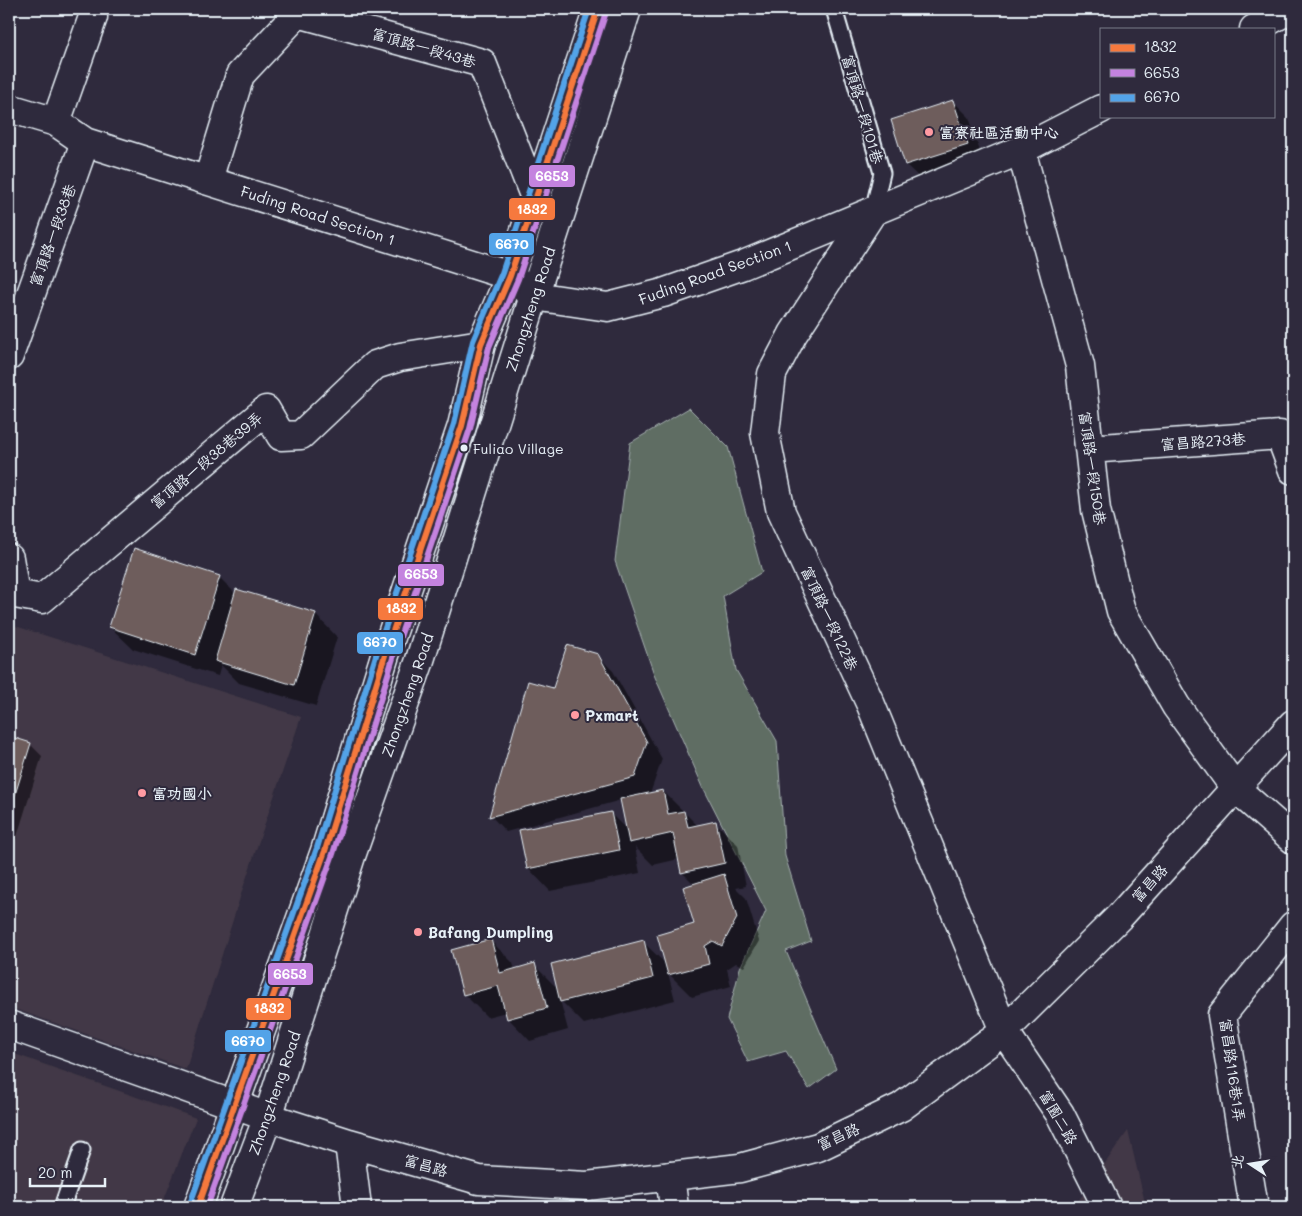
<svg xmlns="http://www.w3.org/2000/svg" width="1302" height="1216" viewBox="0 0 1302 1216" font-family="Mali,'LXGW WenKai TC',sans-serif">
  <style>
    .built { fill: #423946 }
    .green { fill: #5f6d64; stroke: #a4afae }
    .shadow { fill: #0007 }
    .building { fill: #6e5d5b; stroke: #e8f1f8 }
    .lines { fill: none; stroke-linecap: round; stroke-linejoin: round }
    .service-casing { stroke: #e8f1f8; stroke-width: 19 }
    .minor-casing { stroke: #e8f1f8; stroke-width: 31 }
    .tertiary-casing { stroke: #e8f1f8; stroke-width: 31 }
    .primary-casing { stroke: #e8f1f8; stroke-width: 31 }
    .service { stroke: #2f2a3d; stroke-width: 15 }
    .minor { stroke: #2f2a3d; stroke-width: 28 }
    .tertiary { stroke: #2f2a3d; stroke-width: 28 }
    .primary { stroke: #2f2a3d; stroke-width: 28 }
    .bus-1-casing { stroke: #2f2a3d; stroke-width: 10 }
    .bus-2-casing { stroke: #2f2a3d; stroke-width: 10 }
    .bus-3-casing { stroke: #2f2a3d; stroke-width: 10 }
    .bus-1 { stroke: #f6793e; stroke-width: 6 }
    .bus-2 { stroke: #c483df; stroke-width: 6 }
    .bus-3 { stroke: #53a3e8; stroke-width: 6 }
    .poi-dot { fill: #ff9aa2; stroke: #2f2a3d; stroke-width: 2 }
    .bus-dot { fill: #e8f1f8; stroke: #2f2a3d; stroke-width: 2 }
    .labels { text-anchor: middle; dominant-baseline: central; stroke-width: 4; stroke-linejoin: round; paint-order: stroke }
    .bus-label { font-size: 14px; fill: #e8f1f8; stroke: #2f2a3d; text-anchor: start }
    .street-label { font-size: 15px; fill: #e8f1f8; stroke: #2f2a3d }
    .poi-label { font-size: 15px; font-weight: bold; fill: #e8f1f8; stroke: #2f2a3d; text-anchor: start }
    .line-badge { stroke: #2f2a3d; stroke-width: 2 }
    .badge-label { font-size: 14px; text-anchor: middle; font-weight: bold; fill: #fff }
  </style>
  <rect width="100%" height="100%" fill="#2f2a3d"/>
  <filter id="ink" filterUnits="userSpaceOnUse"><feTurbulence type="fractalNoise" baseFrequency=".02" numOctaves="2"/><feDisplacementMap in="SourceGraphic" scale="10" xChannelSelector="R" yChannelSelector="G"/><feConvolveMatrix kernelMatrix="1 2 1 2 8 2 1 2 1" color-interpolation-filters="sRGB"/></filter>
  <g filter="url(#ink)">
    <path class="built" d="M9,624L301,717L243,888L186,1069L9,1007Z
      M9,1052L196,1118L161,1207H9Z
      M1128,1131L1146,1207H1074Z"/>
    <path class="green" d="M689,408L728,447L762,572L723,596L736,670L777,741L785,856L811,941L786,951L836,1069L809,1089L786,1051L748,1062L727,1019L740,968L766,911L703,787L655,677L615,561L630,443Z"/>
    <path class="shadow" d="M953,101L969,117L983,161L922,180L906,165L892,120Z
      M219,577L236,594L315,614L337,637L316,706L239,683L221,665L218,676L133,649L110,627Z
      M597,655L613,671L662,759L650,794L663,791L698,826L715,822L738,845L746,886L736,888L746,898L759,941L744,967L736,963L727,969L731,986L692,997L668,973L675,1000L584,1024L560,1000L568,1030L530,1041L508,1018L506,1012L487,1017L464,994L491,941L513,963L515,970L534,965L558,989L643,942L667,965L695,925V885L682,872L679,859L653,865L635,847L640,873L550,891L528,868L610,813L628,831L621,800L506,832L491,816L554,690Z
      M9,738L30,744L42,756L9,862Z"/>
    <path class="building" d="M953,100L968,145L905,165L891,120Z
      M134,548L220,576L195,655L109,627Z
      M236,589L316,613L294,685L215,661Z
      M567,645L598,654L647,742L635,777L489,817L528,681L553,688Z
      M9,736L31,743L9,814Z
      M663,790L668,814L684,811L688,827L716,821L725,863L681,873L673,833L629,843L620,799Z
      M611,812L619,850L527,869L519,830Z
      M724,874L737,918L731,929L722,946L713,941L705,946L709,964L668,975L657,935L694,924L683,887Z
      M491,939L500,973L535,963L547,1008L507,1019L498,986L463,995L451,950Z
      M644,940L653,978L560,1002L551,964Z"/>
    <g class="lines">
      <defs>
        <path id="service" d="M834,9L882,173L873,211
          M62,1207L82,1150"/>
        <path id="minor" d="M9,108L56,122L85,142L510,276L534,296
          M56,122L93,17
          M1021,150L1080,366L1096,510L1121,611L1176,706L1235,788L1293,839
          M208,180L240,75L298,13L482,63L535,198
          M873,211L793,334L772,374L765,433L781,512L871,705L1004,1031L1060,1114L1107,1207
          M9,356L85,142
          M1089,449L1280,435L1293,470
          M9,558L15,594L42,599L266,410L281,436L301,435L375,365L400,357L481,344
          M9,1025L268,1117L349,1143L479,1180L587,1186L740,1168L818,1147L901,1107L1004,1031L1120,916L1293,724
          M349,1143L357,1207
          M670,1176L674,1207
          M1254,1207L1222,1015L1293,926"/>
        <path id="tertiary" d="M1254,29L1290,9
          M534,296L608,307L663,293L743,265L1021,150L1101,109"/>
        <path id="primary" d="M198,1207L325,851L385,655L462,426L481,344L510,276L598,9
          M234,1207L268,1117L351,856L419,663L534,296L627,9"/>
      </defs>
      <use href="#service" class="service-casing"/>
      <use href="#minor" class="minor-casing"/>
      <use href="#tertiary" class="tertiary-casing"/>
      <use href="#primary" class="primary-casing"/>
      <use href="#service" class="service"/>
      <use href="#minor" class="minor"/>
      <use href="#tertiary" class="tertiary"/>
      <use href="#primary" class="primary"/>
      <defs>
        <path id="bus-1" d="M198,1207L325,851L385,655L462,426L481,344L510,276L598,9"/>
        <path id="bus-2" d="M207,1207L333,854L393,658L470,429L489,347L518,279L606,12"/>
        <path id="bus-3" d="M190,1204L317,848L377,652L454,424L473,341L502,273L589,9"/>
      </defs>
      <use href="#bus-1" class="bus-1-casing"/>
      <use href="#bus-2" class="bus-2-casing"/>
      <use href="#bus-3" class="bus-3-casing"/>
      <use href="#bus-1" class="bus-1"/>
      <use href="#bus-2" class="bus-2"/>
      <use href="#bus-3" class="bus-3"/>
    </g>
  </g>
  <g class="poi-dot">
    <circle cx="929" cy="132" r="5"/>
    <circle cx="575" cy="715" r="5"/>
    <circle cx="142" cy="793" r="5"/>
    <circle cx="418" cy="932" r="5"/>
  </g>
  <circle class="bus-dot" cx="464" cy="448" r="4.5"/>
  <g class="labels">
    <g class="bus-label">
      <text x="473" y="448">Fuliao Village</text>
    </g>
    <g class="street-label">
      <text transform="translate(424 47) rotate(16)">富頂路一段43巷</text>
      <text transform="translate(863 109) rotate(74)">富頂路一段101巷</text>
      <text transform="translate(318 215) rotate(18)">Fuding Road Section 1</text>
      <text transform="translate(52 235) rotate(-70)">富頂路一段38巷</text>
      <text transform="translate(715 272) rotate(-20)">Fuding Road Section 1</text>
      <text transform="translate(530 309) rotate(-72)">Zhongzheng Road</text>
      <text transform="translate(1203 441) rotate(-4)">富昌路273巷</text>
      <text transform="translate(206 460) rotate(-40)">富頂路一段38巷39弄</text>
      <text transform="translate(1093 468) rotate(82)">富頂路一段150巷</text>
      <text transform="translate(830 618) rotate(65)">富頂路一段122巷</text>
      <text transform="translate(407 695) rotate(-71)">Zhongzheng Road</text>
      <text transform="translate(1149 883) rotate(-48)">富昌路</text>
      <text transform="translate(1233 1070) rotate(82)">富昌路116巷1弄</text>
      <text transform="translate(274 1093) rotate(-71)">Zhongzheng Road</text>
      <text transform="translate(1059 1117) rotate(60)">富園二路</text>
      <text transform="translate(838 1136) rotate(-24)">富昌路</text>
      <text transform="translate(426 1165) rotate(16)">富昌路</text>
    </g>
    <g class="poi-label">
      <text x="939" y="132">富寮社區活動中心</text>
      <text x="585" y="715">Pxmart</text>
      <text x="152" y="793">富功國小</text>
      <text x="428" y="932">Bafang Dumpling</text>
    </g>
  </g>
  <g class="line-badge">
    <rect x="528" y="164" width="48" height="24" rx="5" fill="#c483df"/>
    <rect x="508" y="197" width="48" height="24" rx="5" fill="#f6793e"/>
    <rect x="488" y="232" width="47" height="24" rx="5" fill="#53a3e8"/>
    <rect x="397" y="563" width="48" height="24" rx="5" fill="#c483df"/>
    <rect x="377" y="597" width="47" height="24" rx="5" fill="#f6793e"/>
    <rect x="356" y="631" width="48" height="24" rx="5" fill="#53a3e8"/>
    <rect x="267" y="962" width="47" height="24" rx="5" fill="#c483df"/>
    <rect x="245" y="997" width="47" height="24" rx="5" fill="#f6793e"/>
    <rect x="224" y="1029" width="48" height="24" rx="5" fill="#53a3e8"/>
  </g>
  <g class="badge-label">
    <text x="552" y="181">6653</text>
    <text x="532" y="214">1832</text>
    <text x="512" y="249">6670</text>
    <text x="421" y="579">6653</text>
    <text x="401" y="613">1832</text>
    <text x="380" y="647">6670</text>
    <text x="290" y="979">6653</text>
    <text x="269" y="1013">1832</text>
    <text x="248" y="1046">6670</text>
  </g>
  <rect width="1302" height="1216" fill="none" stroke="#2f2a3d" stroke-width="30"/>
  <rect x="15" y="15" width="1272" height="1186" fill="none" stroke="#e8f1f8" stroke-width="2" filter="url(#ink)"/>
  <rect x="1100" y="28" width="175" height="90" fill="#2f2a3d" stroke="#797a88"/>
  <rect x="1110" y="44" width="25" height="8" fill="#f6793e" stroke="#797a88"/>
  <text x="1144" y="52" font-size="15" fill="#e8f1f8">1832</text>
  <rect x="1110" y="69" width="25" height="8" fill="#c483df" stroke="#797a88"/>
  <text x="1144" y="78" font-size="15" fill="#e8f1f8">6653</text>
  <rect x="1110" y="94" width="25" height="8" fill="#53a3e8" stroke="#797a88"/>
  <text x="1144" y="102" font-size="15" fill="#e8f1f8">6670</text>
  <g transform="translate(1250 1164) rotate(282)" stroke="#2f2a3d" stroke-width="4" paint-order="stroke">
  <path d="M0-4L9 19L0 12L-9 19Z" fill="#e8f1f8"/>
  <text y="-8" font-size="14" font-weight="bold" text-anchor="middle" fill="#e8f1f8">北</text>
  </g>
  <path d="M30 1178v8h75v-8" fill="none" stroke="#e8f1f8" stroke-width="2.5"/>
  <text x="38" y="1178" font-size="15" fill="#e8f1f8" stroke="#2f2a3d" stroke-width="4" paint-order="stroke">20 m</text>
</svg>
